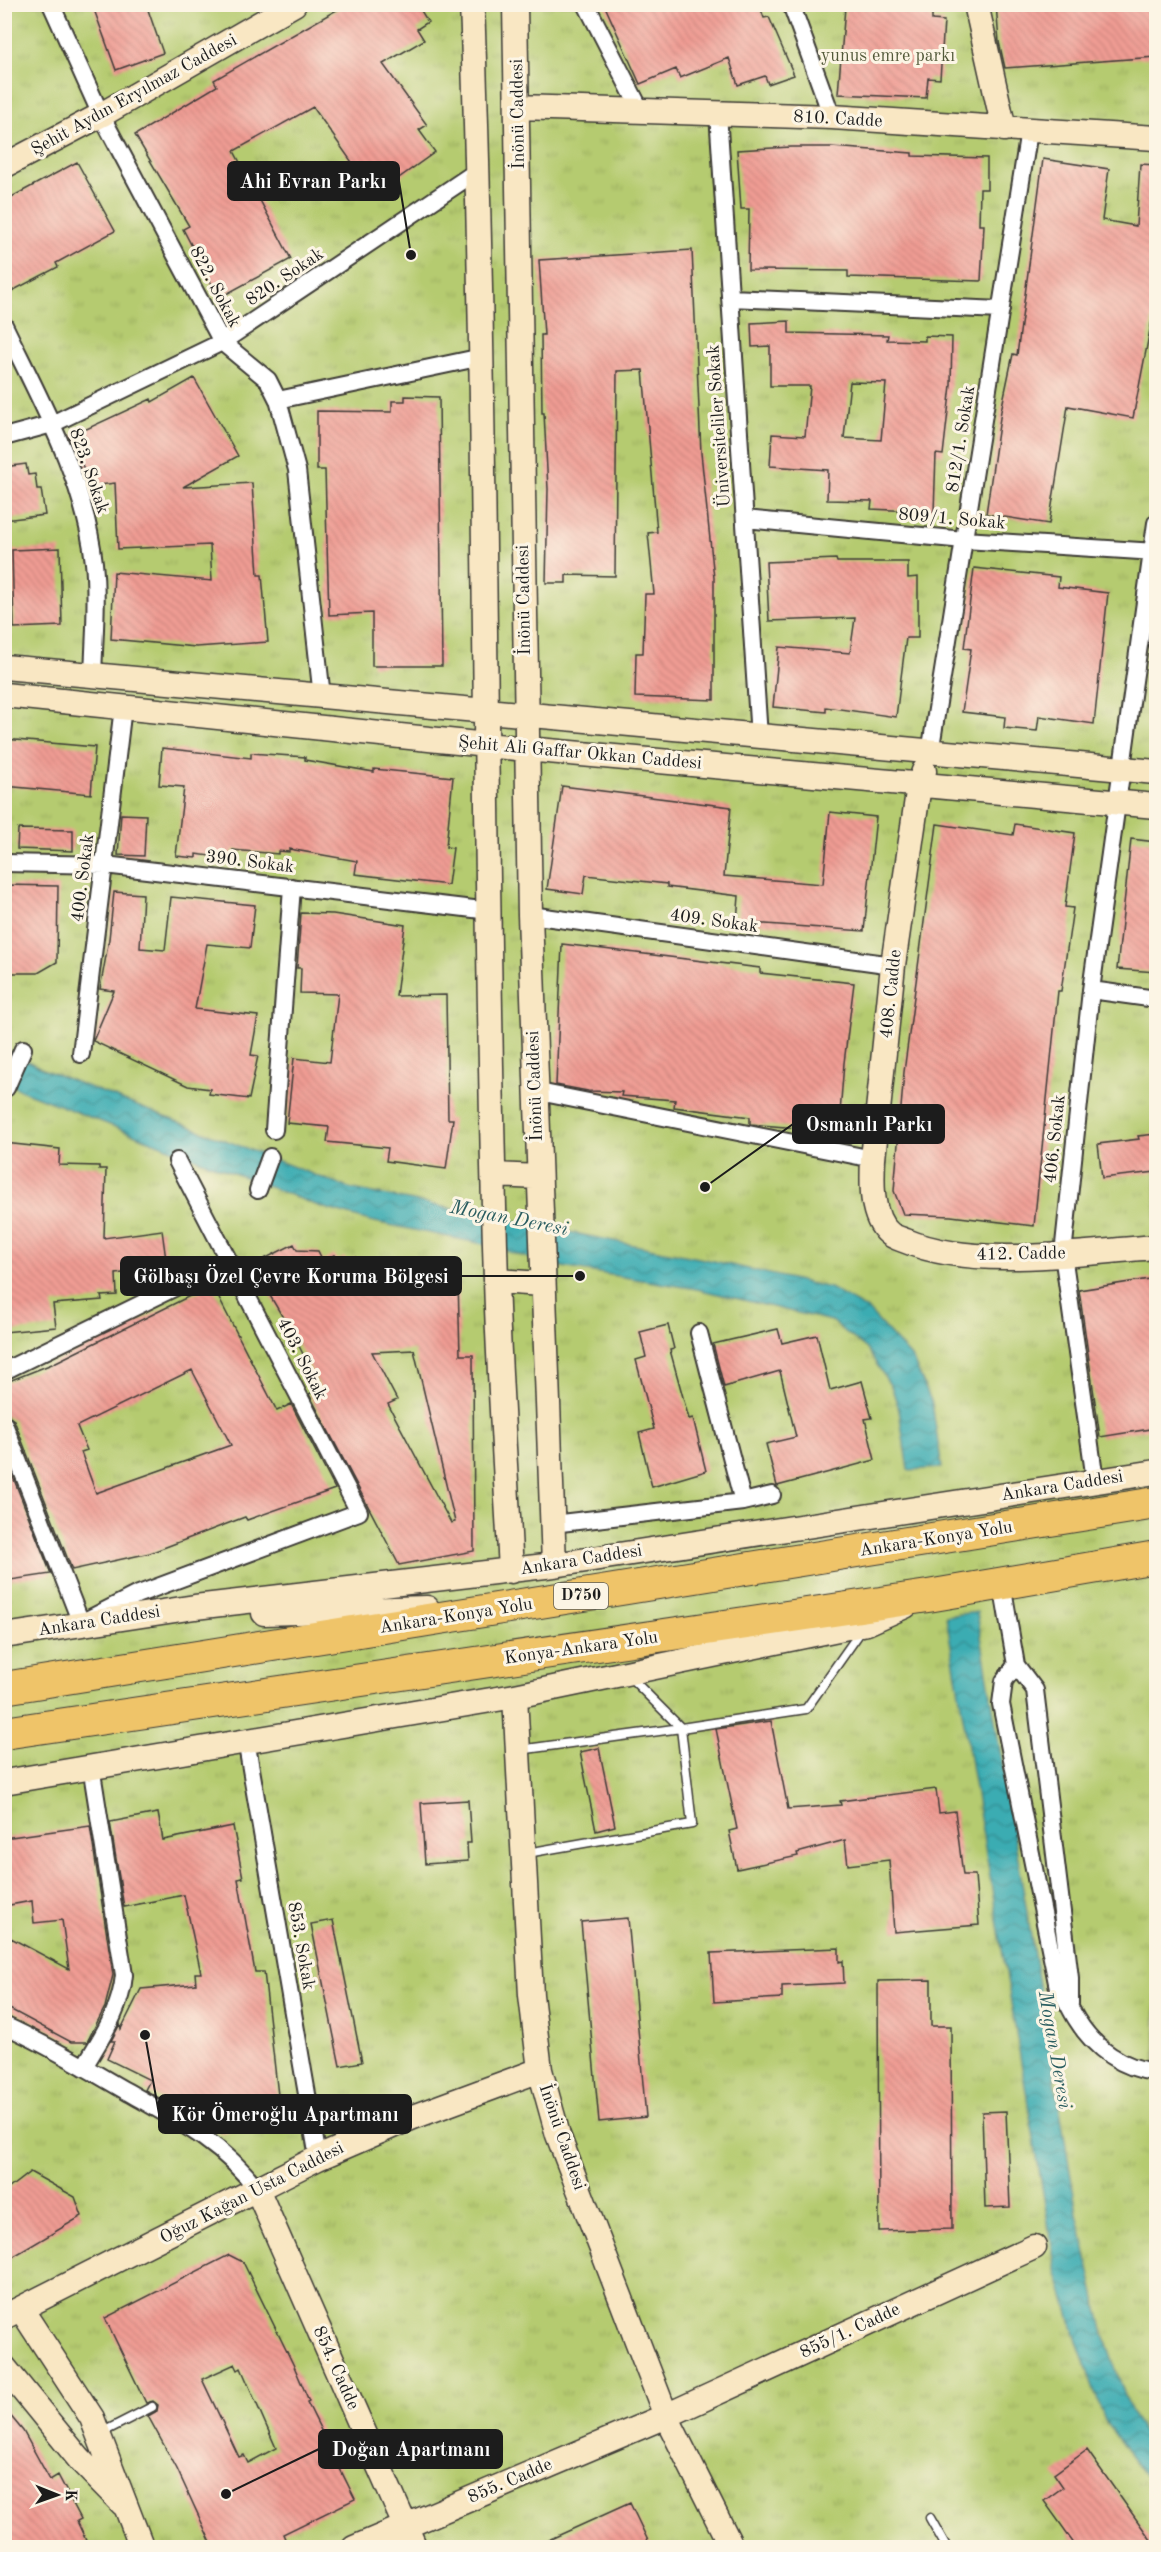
<svg xmlns="http://www.w3.org/2000/svg" width="1161" height="2552" viewBox="0 0 1161 2552" font-family="'Old Standard TT',serif">
  <style>
    .park { fill: url(#park-tufts); stroke: #687446; stroke-width: 1.5 }
    .water { fill: url(#water-waves); stroke: #2b6467; stroke-width: 1.5 }
    .building { fill: url(#building-back-hatch); fill-rule: evenodd }
    .lines { fill: none; stroke-linecap: round; stroke-linejoin: round }
    .lane-casing { stroke: #3c3a36; stroke-width: 11 }
    .street-casing { stroke: #3c3a36; stroke-width: 20 }
    .secondary-casing { stroke: #3c3a36; stroke-width: 27 }
    .highway-casing { stroke: #3c3a36; stroke-width: 34 }
    .lane { stroke: #fff; stroke-width: 8 }
    .street { stroke: #fff; stroke-width: 16 }
    .secondary { stroke: #f9e7c3; stroke-width: 24 }
    .highway { stroke: #efc469; stroke-width: 32 }
    .labels { text-anchor: middle; dominant-baseline: central; stroke-width: 6; stroke-linejoin: round; paint-order: stroke }
    .shield { fill: #fcf5e5; stroke: #5f5d58; stroke-width: 1.5 }
    .shield-label { font-size: 16px; font-weight: bold; fill: #1c1c1c }
    .park-label { font-size: 18px; fill: #525939; stroke: #fcf5e5 }
    .street-label { font-size: 18px; fill: #1c1c1c; stroke: #fcf5e5 }
    .water-label { font-size: 20px; font-style: italic; fill: #2a5d60; stroke: #fcf5e5 }
    .leader { fill: none; stroke: #1c1c1c; stroke-width: 2 }
    .callout-dot { fill: #1c1c1c; stroke: #fcf5e5; stroke-width: 2 }
    .callout { fill: #1c1c1c; stroke: #1c1c1c; stroke-width: 2 }
    .callout-label { font-size: 20px; text-anchor: middle; font-weight: bold; fill: #fff }
  </style>
  <defs>
    <pattern id="park-tufts" width="24" height="20" patternUnits="userSpaceOnUse" patternTransform="scale(1.5)"><rect width="24" height="20" fill="#b5cb70"/><path d="M3 7l-1-3M5 7V3M7 7l1-3M15 17l-1-3M17 17v-4M19 17l1-3" fill="none" stroke="#9bae60"/></pattern>
    <pattern id="water-waves" width="16" height="10" patternUnits="userSpaceOnUse" patternTransform="scale(1.5)"><rect width="16" height="10" fill="#3aacb2"/><path d="M0 5q4-4 8 0t8 0" fill="none" stroke="#308b90"/></pattern>
    <pattern id="building-back-hatch" width="6" height="6" patternUnits="userSpaceOnUse" patternTransform="scale(1.5)"><rect width="6" height="6" fill="#ef9b93"/><path d="M-1 5l2 2M0 0l6 6M5-1l2 2" fill="none" stroke="#cc857e"/></pattern>
  </defs>
  <rect width="100%" height="100%" fill="#fcf5e5"/>
  <filter id="ink" filterUnits="userSpaceOnUse"><feTurbulence type="fractalNoise" baseFrequency=".0167" numOctaves="2"/><feDisplacementMap in="SourceGraphic" scale="12" xChannelSelector="R" yChannelSelector="G"/><feConvolveMatrix kernelMatrix="1 2 1 2 8 2 1 2 1" color-interpolation-filters="sRGB"/></filter>
  <filter id="wash" filterUnits="userSpaceOnUse"><feTurbulence type="fractalNoise" baseFrequency=".008" numOctaves="4" result="noise"/><feDisplacementMap in="SourceGraphic" scale="24" xChannelSelector="R" yChannelSelector="G"/><feGaussianBlur stdDeviation="1.35" result="paint"/><feColorMatrix in="noise" values="0 0 0 0 0 0 0 0 0 0 0 0 0 0 0 0 0 1.4 0 .05"/><feComposite in="paint" operator="in"/></filter>
  <g filter="url(#wash)">
    <rect width="100%" height="100%" fill="#efe7c9"/>
    <path class="park" d="M5,5H1156V2547L5,2548Z"/>
    <path class="water" d="M4,1049L45,1070L348,1188L714,1261L830,1288L868,1310L912,1358L932,1403L942,1468L908,1470L899,1410L892,1388L867,1349L831,1321L697,1289L550,1265L488,1245L370,1221L321,1207L20,1090L5,1080Z
      M977,1612L1077,2213L1104,2335L1131,2413L1156,2452V2491L1105,2421L1078,2344L1056,2270L946,1616Z"/>
    <g id="blocks">
      <path class="building" d="M92,4H146L163,53L116,70Z
        M347,4H417L428,22L417,29L424,40L383,64L427,125L419,130L435,152L375,195L313,107L234,151L291,259L219,298L183,229L189,226L135,135L217,86L214,80Z
        M604,4H759L764,18L769,17L794,75L768,84L765,76L738,85L729,58L680,78L676,69L640,84Z
        M996,4H1156V57L1005,68L999,42Z
        M845,7L932,11V20L944,21L940,79L928,78L926,98L838,94Z
        M791,147H831L912,153V156L987,158V189H980L979,225H984L981,281L848,277V271L748,270L749,209H741L737,150Z
        M1043,159L1109,169L1102,220L1136,226L1140,164L1156,165V299L1133,418L1068,406L1049,524L986,514L1001,411L1013,354L1017,355Z
        M77,162L115,231L56,263L58,267L12,291L4,276V201Z
        M692,250L701,453L714,578V700L635,697L636,653H643L645,594H654L648,533L657,532L643,370L617,371L615,576L566,575V583H546L548,489L544,413H542L541,335H544L539,260Z
        M789,321V333L888,335L887,340L925,341V336L952,337L951,385L943,455L936,454L934,512L871,509L872,501L827,500L828,470L770,466L772,434L805,436L810,386H770V346L752,347L751,323ZM850,382L886,383L881,440L844,438Z
        M194,378L238,456L183,487L252,483L258,575H262L268,642L196,647L111,639L114,572L212,581L210,545L118,549L115,483L92,486L69,437L151,399L152,402Z
        M405,396L439,397L442,666H372V613L329,615L325,470H317V411L392,412V401H405Z
        M26,464L28,475L35,474L37,489H41L45,515L4,520V467Z
        M60,548L62,626L14,628L12,550Z
        M836,559L837,562H908V578L918,577V638H906L896,717L826,707V712L773,707L779,647L850,653L855,618L769,621L766,562Z
        M974,568L1059,577L1058,587L1108,593L1094,724L1039,716L1037,731L1004,728L1005,717L962,712L971,649L964,648Z
        M4,739L95,747L91,794L4,786Z
        M162,748L251,758V753L305,757V760L374,772V769L453,777L446,847L453,848L448,885L355,874L357,861L289,849V852L278,851V854L233,850L232,859L196,854V858L176,856L184,787L159,785Z
        M562,786L731,807L724,876L823,884L830,812L876,817L864,931L737,922L739,896L667,887V884L586,875L583,894L547,889Z
        M121,814L146,815L144,856L118,855Z
        M937,824L1013,835L1015,824L1075,833L1065,907L1073,908L1061,991H1058L1034,1226L951,1216L903,1214L894,1191L904,1072Z
        M18,829L73,830V851L17,849Z
        M1131,839L1156,842V972L1117,969Z
        M4,885L58,886L57,962L38,973H4Z
        M114,892L143,894L140,948L165,950L171,897L255,905L250,948L207,944L195,1009L258,1016L251,1055L258,1056L249,1099L209,1094L210,1089L188,1086L93,1041L114,991L100,989L109,939Z
        M301,913L333,914L405,925L396,996L446,995L448,1119H453L446,1169L386,1161L388,1148L327,1142L329,1127L287,1123L294,1058L330,1062L338,994L300,993L301,968H297Z
        M562,944L760,968V973L854,983L844,1063L838,1138L797,1133V1128L750,1124V1117L674,1107L675,1100L621,1096L622,1092L588,1091L556,1085Z
        M1156,1134V1172L1102,1178L1098,1144L1139,1139L1138,1136Z
        M4,1143L60,1149L59,1165L99,1166V1169H106L104,1238L162,1230L167,1267L116,1274L117,1295L101,1296L102,1300L53,1304L56,1327L4,1332Z
        M294,1244L297,1250L318,1251L323,1261L334,1255L338,1261L344,1257L347,1262L355,1257L371,1284L458,1281L460,1355H473L474,1551L399,1565L309,1394L320,1388L295,1338L252,1265ZM414,1350L455,1522L451,1523L388,1404L397,1400L372,1352Z
        M1156,1278V1428L1100,1437L1079,1290Z
        M212,1285L277,1411L291,1404L335,1489L247,1520L245,1517L150,1553L72,1570L14,1420L4,1414V1383L52,1364ZM192,1370L231,1445L96,1493L81,1452L87,1450L77,1426Z
        M668,1325L674,1349L670,1350L689,1419L693,1418L706,1471L652,1487L639,1433L654,1429L636,1360L646,1357L640,1332Z
        M778,1329L782,1343L817,1335L830,1390L862,1381L872,1418L865,1419L875,1460L777,1486L766,1444L796,1437L780,1371L724,1387L713,1344Z
        M4,1454L51,1574L4,1581Z
        M771,1721L788,1809L841,1805L840,1801L936,1789L939,1813L955,1811L963,1875H975L979,1925L894,1932L889,1860L848,1865L845,1840L797,1853L798,1856L737,1869L729,1831L737,1829L716,1729Z
        M599,1748L615,1826L596,1831L580,1752Z
        M468,1800L471,1843H467L468,1861L425,1864L421,1803Z
        M158,1813L163,1840L233,1826L243,1878L238,1879L255,1972H264L279,2104L222,2134L145,2090L150,2080L107,2059L115,2041H111L120,2024L121,2029L141,1989L196,1984L195,1973H201L184,1895L124,1907L110,1822Z
        M90,1826L113,1975L105,2007L87,2042H71L4,2006V1950L11,1938L69,1969L62,1920L34,1923L32,1901L4,1906V1838Z
        M628,1918L646,2117L599,2122L581,1922Z
        M333,1920L362,2062L340,2066L311,1924Z
        M839,1948V1962L843,1961L844,1983L782,1986V1998L714,2002L711,1953Z
        M931,1980V2026H951L952,2229L879,2231L878,1981Z
        M1006,2111L1010,2207L985,2208L982,2112Z
        M30,2172L75,2197L82,2216L4,2262V2192Z
        M229,2255L243,2262L293,2364L309,2401L307,2402L355,2499L283,2534L286,2541L271,2547H213L177,2469L148,2416L157,2411L158,2405L153,2401L146,2403L105,2318ZM235,2364L238,2370L241,2368L276,2448L248,2463L244,2455L239,2457L202,2379Z
        M4,2408L23,2431L50,2480L58,2475L81,2519L77,2521L89,2547H4Z
        M1087,2450L1156,2547H1077L1044,2501L1063,2487L1054,2474Z
        M630,2503L651,2547H533Z"/>
    </g>
  </g>
  <g filter="url(#ink)">
    <use href="#blocks" fill-opacity="0" stroke="#3c3a36" stroke-width="1.5"/>
    <g class="lines">
      <defs>
        <path id="lane" d="M629,1676L681,1728L806,1709L863,1628
          M519,1750L681,1728L692,1824L527,1853
          M99,2434L152,2407
          M930,2518L947,2548"/>
        <path id="street" d="M51,4L101,115L222,342L268,380L278,400L297,470L322,697
          M586,4L641,111
          M791,4L832,117
          M718,113L759,737
          M730,298L1001,310
          M4,325C40,400 85,479 94,563C98,600 94,639 93,677
          M278,400L482,357
          M4,437L52,424L222,342L477,171
          M745,519L964,540L1156,552
          M930,753L1029,131
          M4,863L105,865L490,911
          M530,915L893,965
          M1091,990L1156,999
          M81,1054L123,707
          M6,1088L23,1049
          M534,1091L873,1159
          M274,1130L292,887
          M258,1190L270,1157
          M699,1333L743,1502
          M4,1371L229,1261
          M4,1424L81,1623L136,1595L359,1512L177,1161
          M1095,1480L1063,1254L1091,990L1156,523
          M552,1524L743,1502L772,1495
          M1002,1584L1016,1665L1035,1690L1070,1978V2004
          M1016,1665L1004,1681L1001,1704L1058,1988C1066,1998 1070,2009 1077,2020C1095,2049 1123,2069 1156,2072
          M246,1740L318,2158
          M4,2025C46,2044 86,2068 126,2091C175,2119 223,2143 257,2189
          M84,2067C102,2036 121,2010 124,1975L91,1766"/>
        <path id="secondary" d="M472,4C488,429 483,855 496,1280C499,1377 506,1474 511,1571
          M515,4L530,915L554,1565
          M976,4L1004,129
          M519,107L832,117L1156,138
          M4,166L101,115L294,4
          M4,667L1156,772
          M4,695L526,749L1156,806
          M924,771L919,785L893,965L873,1159C872,1181 870,1217 889,1233C893,1237 901,1239 906,1241C975,1270 1083,1252 1156,1247
          M494,1175L538,1177
          M496,1281L542,1284
          M264,1613L427,1608
          M4,1636L195,1607L554,1565L1156,1472
          M515,1696L531,1995L540,2070L558,2135L666,2416L732,2548
          M4,1782L515,1696L867,1623L905,1606
          M257,2189L415,2548
          M21,2309L92,2418L142,2548
          M4,2317L318,2158L413,2117L540,2070
          M4,2367L80,2460L123,2504
          M354,2548L666,2416L1034,2247"/>
        <path id="highway" d="M4,1688L1156,1503
          M4,1733L928,1596L1156,1557"/>
      </defs>
      <use href="#lane" class="lane-casing"/>
      <use href="#street" class="street-casing"/>
      <use href="#secondary" class="secondary-casing"/>
      <use href="#highway" class="highway-casing"/>
      <use href="#lane" class="lane"/>
      <use href="#street" class="street"/>
      <use href="#secondary" class="secondary"/>
      <use href="#highway" class="highway"/>
    </g>
  </g>
  <g class="labels">
    <rect class="shield" x="554" y="1583" width="54" height="26" rx="4.5"/>
    <g class="shield-label">
      <text x="581" y="1596">D750</text>
    </g>
    <g class="park-label">
      <text x="888" y="56">yunus emre parkı</text>
    </g>
    <g class="street-label">
      <text transform="translate(134 95) rotate(-29)">Şehit Aydın Eryılmaz Caddesi</text>
      <text transform="translate(518 114) rotate(-91)">İnönü Caddesi</text>
      <text transform="translate(838 119) rotate(3)">810. Cadde</text>
      <text transform="translate(285 277) rotate(-34)">820. Sokak</text>
      <text transform="translate(215 287) rotate(62)">822. Sokak</text>
      <text transform="translate(719 426) rotate(-94)">Üniversiteliler Sokak</text>
      <text transform="translate(961 439) rotate(-81)">812/1. Sokak</text>
      <text transform="translate(89 471) rotate(71)">823. Sokak</text>
      <text transform="translate(952 519) rotate(5)">809/1. Sokak</text>
      <text transform="translate(524 600) rotate(-91)">İnönü Caddesi</text>
      <text transform="translate(580 753) rotate(5)">Şehit Ali Gaffar Okkan Caddesi</text>
      <text transform="translate(250 862) rotate(7)">390. Sokak</text>
      <text transform="translate(83 878) rotate(-83)">400. Sokak</text>
      <text transform="translate(714 921) rotate(8)">409. Sokak</text>
      <text transform="translate(891 994) rotate(-84)">408. Cadde</text>
      <text transform="translate(535 1086) rotate(-92)">İnönü Caddesi</text>
      <text transform="translate(1055 1139) rotate(-84)">406. Sokak</text>
      <text transform="translate(1021 1254) rotate(-1)">412. Cadde</text>
      <text transform="translate(302 1359) rotate(63)">403. Sokak</text>
      <text transform="translate(1062 1486) rotate(-9)">Ankara Caddesi</text>
      <text transform="translate(936 1539) rotate(-9)">Ankara-Konya Yolu</text>
      <text transform="translate(581 1560) rotate(-9)">Ankara Caddesi</text>
      <text transform="translate(456 1616) rotate(-9)">Ankara-Konya Yolu</text>
      <text transform="translate(99 1621) rotate(-9)">Ankara Caddesi</text>
      <text transform="translate(581 1648) rotate(-8)">Konya-Ankara Yolu</text>
      <text transform="translate(301 1946) rotate(80)">853. Sokak</text>
      <text transform="translate(562 2137) rotate(71)">İnönü Caddesi</text>
      <text transform="translate(252 2193) rotate(-27)">Oğuz Kağan Usta Caddesi</text>
      <text transform="translate(850 2331) rotate(-25)">855/1. Cadde</text>
      <text transform="translate(336 2368) rotate(66)">854. Cadde</text>
      <text transform="translate(510 2481) rotate(-23)">855. Cadde</text>
    </g>
    <g class="water-label">
      <text transform="translate(509 1219) rotate(11)">Mogan Deresi</text>
      <text transform="translate(1054 2050) rotate(80)">Mogan Deresi</text>
    </g>
  </g>
  <path class="leader" d="M411 255L399 181M705 1187L793 1124M580 1276L461 1276M145 2035L159 2114M226 2494L319 2449"/>
  <g class="callout-dot">
    <circle cx="411" cy="255" r="6"/>
    <circle cx="705" cy="1187" r="6"/>
    <circle cx="580" cy="1276" r="6"/>
    <circle cx="145" cy="2035" r="6"/>
    <circle cx="226" cy="2494" r="6"/>
  </g>
  <g class="callout">
    <rect x="228" y="162" width="171" height="38" rx="6"/>
    <rect x="793" y="1105" width="151" height="38" rx="6"/>
    <rect x="121" y="1257" width="340" height="38" rx="6"/>
    <rect x="159" y="2095" width="252" height="38" rx="6"/>
    <rect x="319" y="2430" width="183" height="38" rx="6"/>
  </g>
  <g class="callout-label">
    <text x="313" y="188">Ahi Evran Parkı</text>
    <text x="869" y="1131">Osmanlı Parkı</text>
    <text x="291" y="1283">Gölbaşı Özel Çevre Koruma Bölgesi</text>
    <text x="285" y="2121">Kör Ömeroğlu Apartmanı</text>
    <text x="411" y="2456">Doğan Apartmanı</text>
  </g>
  <rect width="1161" height="2552" fill="none" stroke="#fcf5e5" stroke-width="24"/>
  <g transform="translate(57 2495) rotate(91)" stroke="#fcf5e5" stroke-width="4.5" paint-order="stroke">
  <path d="M0-4.5L10 22L0 15L-10 22Z" fill="#1c1c1c"/>
  <text y="-9" font-size="16" font-weight="bold" text-anchor="middle" fill="#1c1c1c">K</text>
  </g>
</svg>
